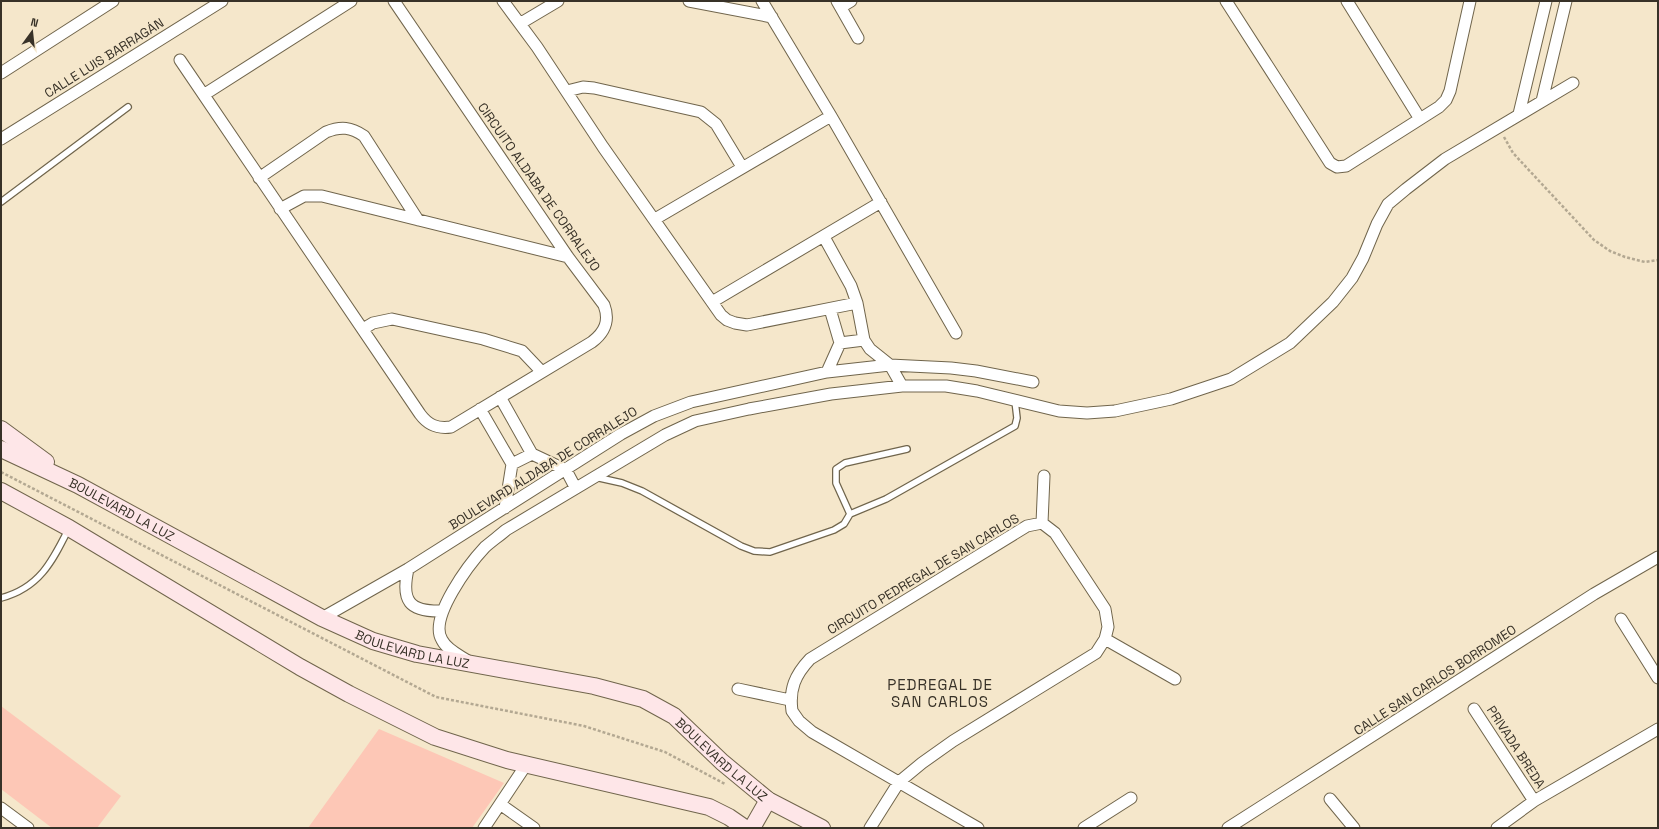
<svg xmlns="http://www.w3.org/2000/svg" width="1659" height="829" viewBox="0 0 1659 829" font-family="'Space Grotesk',sans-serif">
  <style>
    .building { fill: #fdc7b6 }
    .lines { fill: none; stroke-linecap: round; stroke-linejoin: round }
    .service-casing { stroke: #70654c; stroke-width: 8 }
    .minor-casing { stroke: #70654c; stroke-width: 13 }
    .secondary-casing { stroke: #70654c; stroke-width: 18 }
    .path { stroke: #b3a892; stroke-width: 2.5; stroke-dasharray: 3 2; stroke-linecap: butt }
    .service { stroke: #fff; stroke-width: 5.5 }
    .minor { stroke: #fff; stroke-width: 11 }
    .secondary { stroke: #fee6e8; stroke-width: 16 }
    .labels { text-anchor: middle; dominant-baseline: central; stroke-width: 4; stroke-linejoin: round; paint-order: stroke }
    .street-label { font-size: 13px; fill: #383228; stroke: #f5e7cb }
    .quarter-label { font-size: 15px; letter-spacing: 1px; fill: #383228; stroke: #f5e7cb }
  </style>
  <rect width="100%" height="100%" fill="#f5e7cb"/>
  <path class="building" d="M1,706L121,796L97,828H52L1,789Z
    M379,729L504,783L472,828H308Z"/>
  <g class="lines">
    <defs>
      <path id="service" d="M1,202L128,107
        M595,477L622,483L642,491L741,546L754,551L770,552L834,530L844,524L850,514L886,499L1015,426L1017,418L1015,401
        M850,514L836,483V469L845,463L907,449
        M1,598C39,588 52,562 68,530"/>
      <path id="minor" d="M503,1L537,47L603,147L721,315L727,320L735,323L747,325L857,303
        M689,1L772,17
        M762,1L831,116L956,333
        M837,1L858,38
        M1226,1L1330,163L1337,167L1346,166L1439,107L1446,100L1450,91L1470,1
        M1347,1L1420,119
        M841,7L851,1
        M521,23L558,1
        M180,60L420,414C428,425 437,429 451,427L592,342C605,332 610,321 604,305L568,257L394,1
        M1,73L113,1
        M567,91L583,87L594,88L701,112L716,124L742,167
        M205,94L351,1
        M1542,101L1566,1
        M1519,114L1546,1
        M1,139L222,1
        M259,178L326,132C341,126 351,127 364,136L418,220
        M280,209L304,196H322L568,257
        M655,219L831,116
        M824,237L851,286L857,303L864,340L870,349L890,365L902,386
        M712,302L881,202
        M363,329L373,323L392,319L483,339L522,351L541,371
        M840,343L864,340
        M827,372L840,343L830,309
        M500,397L532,454L566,470L575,487
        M480,409L512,464L505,508
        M512,464L532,454
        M1042,523L1044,476
        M408,569C401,601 409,612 442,611
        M322,618L408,569L621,434L654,416L691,402L827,372L890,365L951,368L976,371L1033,382
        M1621,619L1658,678
        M1105,639L1175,679
        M468,661C459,655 447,650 442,640C428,618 470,563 485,547C492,541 499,536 506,530L665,435L695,421L749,409L831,394L902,386H946L977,391L1059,411L1087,413L1115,411L1171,399L1231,379L1290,343L1333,302L1352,278L1363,258L1377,224L1388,204L1406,189L1445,159L1573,83
        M738,689L790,700
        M1474,709L1534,801
        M1330,799L1354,828
        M500,804L534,828
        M1,808L28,828
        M484,828L526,765
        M870,828L899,782L922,763L953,741L1096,653L1105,639L1108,627L1105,609L1055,533L1042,523L1027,526L810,659C795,675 789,689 792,711L799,721L812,732L978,828
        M1084,828L1131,798
        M1228,828L1594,594L1658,557
        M1497,828L1534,801L1658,729"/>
      <g id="secondary">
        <path d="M1,429L46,462"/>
        <path id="s1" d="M1,449L78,485L322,618L373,641L417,654L594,686L643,699L674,716L722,762L768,800L822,828"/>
        <path d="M1,491L69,528L300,667L349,694L435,737L507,760L709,807L729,817L745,828"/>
        <path d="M752,828L768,800"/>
      </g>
    </defs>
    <use href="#service" class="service-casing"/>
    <use href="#minor" class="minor-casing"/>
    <use href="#secondary" class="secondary-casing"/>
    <path class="path" d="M1504,137L1513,153L1594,240L1610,251L1625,257L1645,262L1658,260
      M1,472L436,697L584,726L665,752L725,784"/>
    <use href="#service" class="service"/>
    <use href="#minor" class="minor"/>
    <use href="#secondary" class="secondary"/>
  </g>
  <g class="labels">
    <g class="street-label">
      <text transform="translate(104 58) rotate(-32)">CALLE LUIS BARRAGÁN</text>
      <text transform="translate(539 187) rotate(55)">CIRCUITO ALDABA DE CORRALEJO</text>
      <text transform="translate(543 468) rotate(-32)">BOULEVARD ALDABA DE CORRALEJO</text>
      <text stroke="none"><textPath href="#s1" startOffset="135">BOULEVARD LA LUZ</textPath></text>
      <text transform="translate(923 574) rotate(-31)">CIRCUITO PEDREGAL DE SAN CARLOS</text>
      <text stroke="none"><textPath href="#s1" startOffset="459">BOULEVARD LA LUZ</textPath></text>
      <text transform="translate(1435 680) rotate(-33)">CALLE SAN CARLOS BORROMEO</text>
      <text transform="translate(1516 747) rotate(57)">PRIVADA BREDA</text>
      <text stroke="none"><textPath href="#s1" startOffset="795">BOULEVARD LA LUZ</textPath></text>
    </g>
    <g class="quarter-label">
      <text x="940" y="684">PEDREGAL DE<tspan x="940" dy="17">SAN CARLOS</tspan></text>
    </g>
  </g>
  <rect width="1659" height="829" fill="none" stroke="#383228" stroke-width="4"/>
  <g transform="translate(32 32) rotate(15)" stroke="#f5e7cb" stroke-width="3" paint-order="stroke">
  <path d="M0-3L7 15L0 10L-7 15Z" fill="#383228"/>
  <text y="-6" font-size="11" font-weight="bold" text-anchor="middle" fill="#383228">N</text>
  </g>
</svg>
